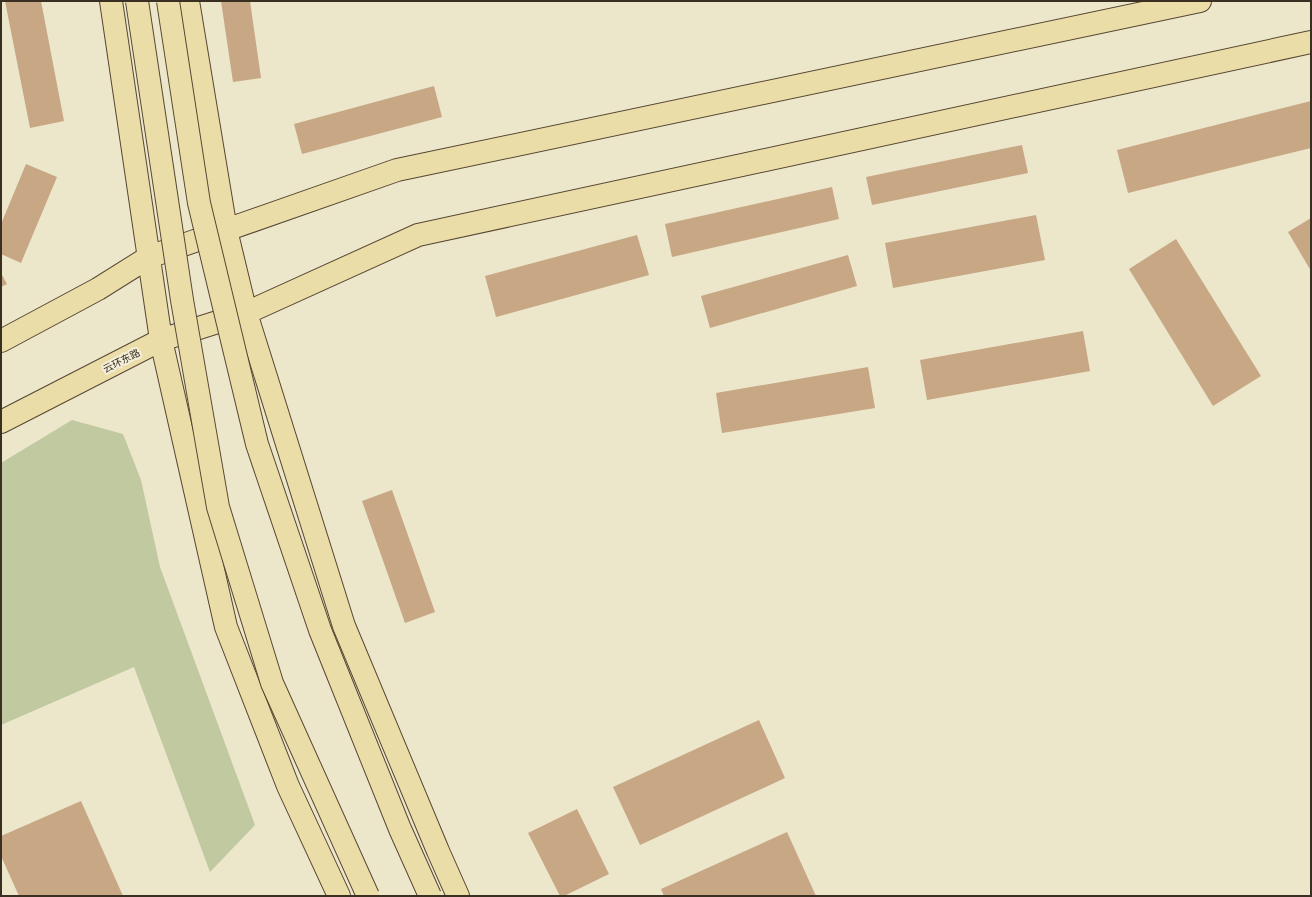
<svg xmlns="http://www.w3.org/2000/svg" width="1312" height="897" viewBox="0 0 1312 897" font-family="Georgia,'Noto Sans SC',serif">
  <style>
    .green { fill: #c0c99f }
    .building { fill: #c7a784 }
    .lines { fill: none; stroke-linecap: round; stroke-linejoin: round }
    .major-casing { stroke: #564733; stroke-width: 24 }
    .major { stroke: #ebdda7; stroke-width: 22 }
    .major-bridge-casing { stroke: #564733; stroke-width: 24; stroke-linecap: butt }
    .major-bridge { stroke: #ebdda7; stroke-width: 22 }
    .labels { text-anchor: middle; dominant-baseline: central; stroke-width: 4; stroke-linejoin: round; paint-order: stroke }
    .street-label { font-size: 10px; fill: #393022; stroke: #f4efda }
  </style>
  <rect width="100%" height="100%" fill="#ece6cb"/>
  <path class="green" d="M72,420L123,434L141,480L160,567L255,825L210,872L134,667L1,725V463Z"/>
  <path class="building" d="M5,1H41L64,121L30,128Z
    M221,1H250L261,78L233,82Z
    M434,86L442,117L302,154L294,124Z
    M1311,101V148L1128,193L1117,150Z
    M1022,145L1028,173L872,205L866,177Z
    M26,164L57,177L21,263L1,254V224Z
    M832,187L839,219L672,257L665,224Z
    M1036,215L1045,260L893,288L885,243Z
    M1311,218V271L1288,232Z
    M637,235L649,275L496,317L485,276Z
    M1176,239L1261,376L1213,406L1129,269Z
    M848,255L857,286L710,328L701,296Z
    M1,273L7,284L1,287Z
    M1083,331L1090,371L927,400L920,360Z
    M868,367L875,408L722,433L716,393Z
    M392,490L435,612L405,623L362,501Z
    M759,720L785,778L640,845L613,787Z
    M81,801L123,896H19L1,856V836Z
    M577,809L609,874L564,896H560L528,833Z
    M787,832L816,896H664L661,889Z"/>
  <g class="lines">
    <defs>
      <path id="major" d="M111,1L161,340L226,627L288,786L339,896
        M188,1L226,230L246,313L344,626L438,851L458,896
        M1,341L98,289L149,257L397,170L1200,1
        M1,422L161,340L246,313L418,235L1311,42"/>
    </defs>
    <use href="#major" class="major-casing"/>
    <use href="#major" class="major"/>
    <defs>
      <path id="major-bridge" d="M137,1L182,300L218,507L272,683L368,896
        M168,1L199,203L257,444L320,630L400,829L430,896"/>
    </defs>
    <use href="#major-bridge" class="major-bridge-casing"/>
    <use href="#major-bridge" class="major-bridge"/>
  </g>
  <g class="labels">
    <g class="street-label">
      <text transform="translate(121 360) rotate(-27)">云环东路</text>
    </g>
  </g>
  <rect width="1312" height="897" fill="none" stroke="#393022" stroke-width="4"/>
</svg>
